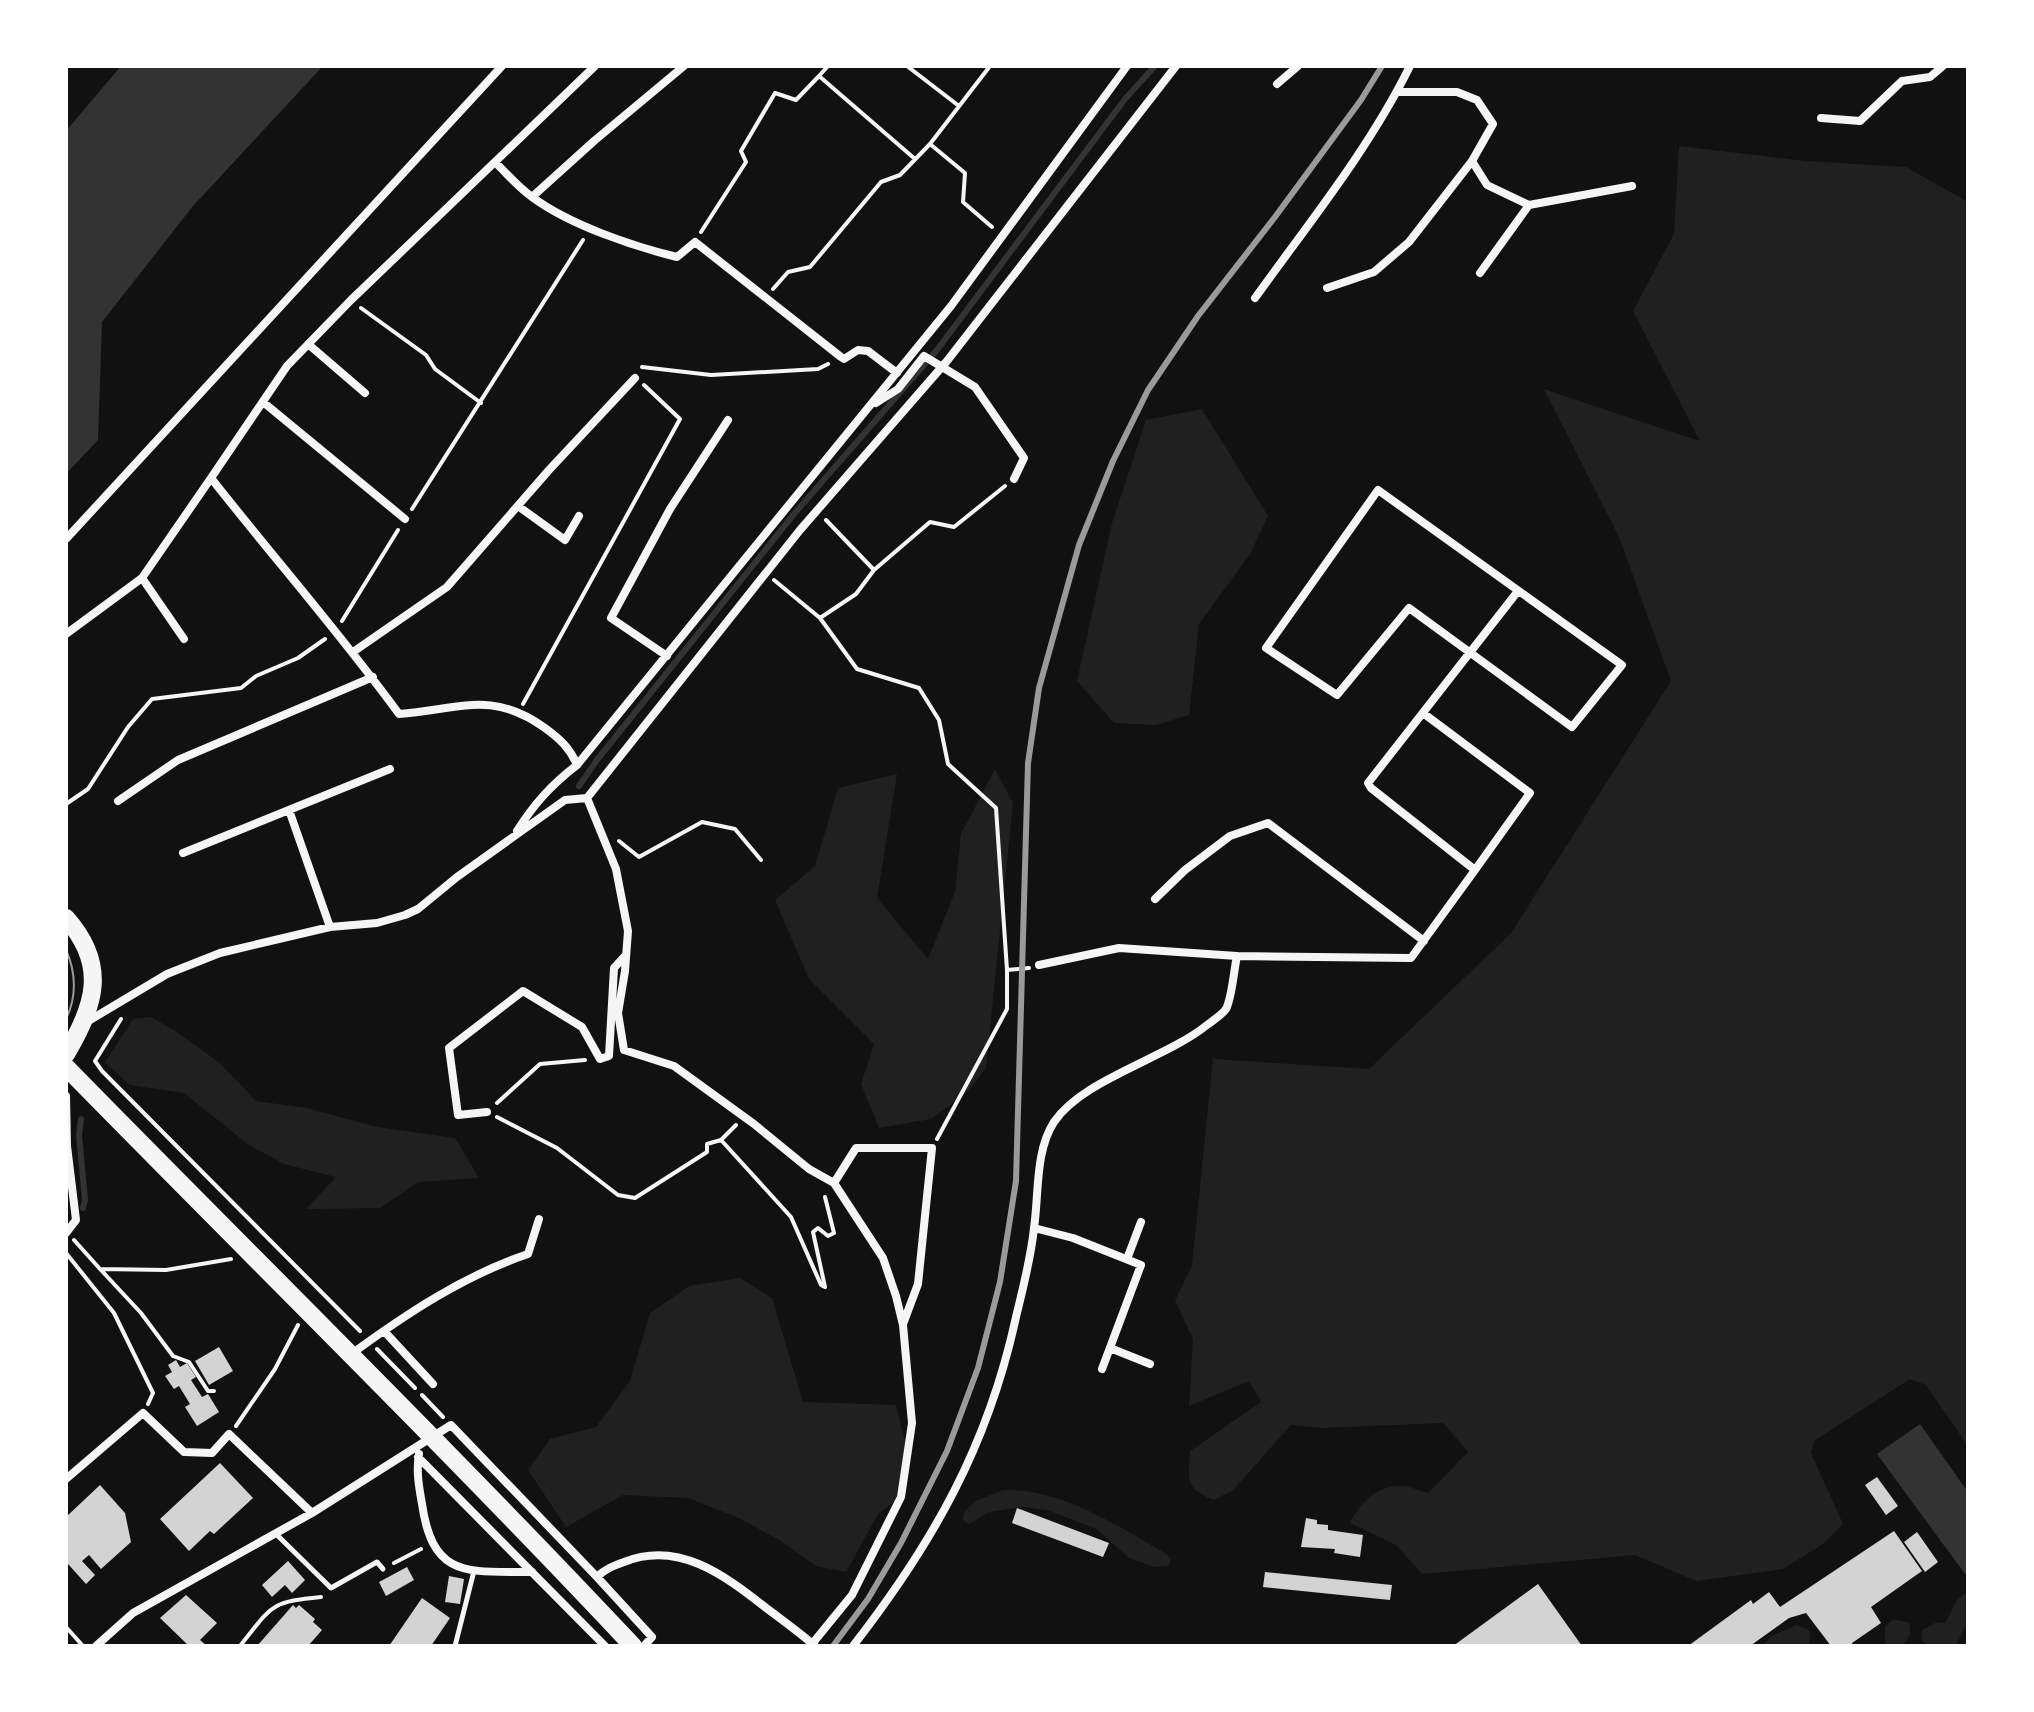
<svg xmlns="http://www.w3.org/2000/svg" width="2034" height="1712" viewBox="0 0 2034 1712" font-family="'PT Sans',sans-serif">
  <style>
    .green { fill: #202020 }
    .water { fill: #333 }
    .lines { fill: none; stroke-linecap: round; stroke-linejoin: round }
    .stream { stroke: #333; stroke-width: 6 }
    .building { fill: #d3d3d3 }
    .path { stroke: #f5f5f5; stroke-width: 4 }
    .service { stroke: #f5f5f5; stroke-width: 5 }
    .minor { stroke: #f5f5f5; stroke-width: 8 }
    .primary { stroke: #f5f5f5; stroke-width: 18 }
    .trunk { stroke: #f5f5f5; stroke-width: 18 }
    .tram { stroke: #9a9a9a; stroke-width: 2 }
    .rail { stroke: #9a9a9a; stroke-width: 6 }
  </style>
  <rect width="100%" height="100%" fill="#111"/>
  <path class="green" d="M1679,146L1806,161L1906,167L1968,202V1446L1926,1385L1910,1379L1815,1440L1811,1453L1843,1524L1823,1544L1783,1569L1696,1581L1635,1555L1422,1574L1396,1545L1350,1523C1359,1503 1377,1485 1402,1486C1410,1486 1420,1491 1428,1493L1468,1452L1443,1423L1320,1428L1291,1425L1233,1490L1214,1500C1185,1489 1188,1480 1190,1451L1261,1402L1249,1381L1189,1406L1193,1339L1175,1301L1192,1265L1213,1059L1369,1069L1511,933L1671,681L1619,537L1544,389L1700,441L1633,311L1674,234Z
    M1202,409L1268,516L1250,554L1199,624L1189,715L1156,725L1114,723L1077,681L1112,523L1146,420Z
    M995,769L1013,803L986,1068L966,1093L931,1119L879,1128L861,1084L874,1044L809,979L775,900L815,866L838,788L897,774L877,898L928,959L955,892L961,834Z
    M150,1017L174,1030L220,1063L256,1101L307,1108L377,1127L455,1138L479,1178L418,1182L380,1208L306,1209L336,1177L284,1164L249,1145L184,1093L130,1085L105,1062L133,1019Z
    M740,1278L772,1298L803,1402L896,1405L910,1461L901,1497L878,1514L846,1572L816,1566L781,1541L739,1518L688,1498L623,1495L566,1527L528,1470L550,1439L596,1427L630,1381L650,1313L689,1286Z
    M1003,1490C1060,1488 1115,1524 1163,1552L1171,1558L1169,1566L1155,1567L1129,1558L1097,1529L1047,1510L1022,1507L989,1512L969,1524L963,1520L964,1512L976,1501Z
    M1968,1591V1620L1956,1646H1927L1921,1639L1922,1630L1937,1622L1945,1623L1957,1600Z
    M1894,1619L1909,1623C1912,1633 1909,1640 1900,1646H1885V1626Z
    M1797,1625L1810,1631L1809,1643L1817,1646H1763L1771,1636Z"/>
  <path class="water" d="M121,66H323L193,206L102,322L98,440L66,474V131Z
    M1920,1424L1968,1492V1572L1965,1574L1877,1454Z"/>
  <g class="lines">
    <path class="stream" d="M579,786L597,760L794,514L937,350L1125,99L1155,66
      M81,1119L79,1135L85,1200L83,1208"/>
  </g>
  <path class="building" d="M219,1347L233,1371L209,1385L195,1361Z
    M176,1360L180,1367L187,1363L196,1377L191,1380L202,1397L208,1394L219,1412L197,1426L185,1407L190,1404L179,1386L174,1389L165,1376L172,1372L168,1365Z
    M220,1463L253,1498L214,1534L210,1531L189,1551L160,1519Z
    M1877,1477L1898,1506L1886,1515L1865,1485Z
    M100,1485L125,1513L131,1542L101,1569L89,1555L82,1561L95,1575L86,1584L68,1564L66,1566V1517Z
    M1017,1508L1109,1543L1103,1557L1012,1523Z
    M1306,1518L1317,1520V1524L1328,1525V1530L1363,1535L1360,1557L1334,1553L1335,1549L1301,1547Z
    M1894,1531L1922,1571L1871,1607L1881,1623L1852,1643L1853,1646H1831L1806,1613L1789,1618L1750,1646H1688L1751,1600L1753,1604L1769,1592L1780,1607Z
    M1917,1532L1938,1562L1925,1572L1904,1542Z
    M288,1561L305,1580L292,1593L285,1585L272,1597L262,1585Z
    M407,1567L414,1580L386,1596L379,1582Z
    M1265,1572L1392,1585L1390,1600L1263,1587Z
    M449,1576L464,1579L460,1604L445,1602Z
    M1538,1584L1582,1646H1453Z
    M186,1595L217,1623L200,1640L207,1646H189L160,1618Z
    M422,1598L450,1618L431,1646H389Z
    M293,1605L296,1608L299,1605L315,1619L313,1622L322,1630L308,1646H257Z"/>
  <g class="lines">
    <path class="path" d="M907,66L959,106
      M819,76L828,66
      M930,144L965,173L963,202L992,227
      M701,232L746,162L741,151L775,93L796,100L819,76L915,159
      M773,289L788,272L810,267L881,182L900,175L930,144L990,66
      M361,308L426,355L435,369L481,403
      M642,367L711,375L818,369L828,364
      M412,509L583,240
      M826,520L874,570
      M774,580L820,618L857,669L919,688L939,720L948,764L996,808L1007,970V1009L937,1139
      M820,618L856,594L874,570L930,522L954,527L1005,486
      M342,621L398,530
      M523,704L680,419L644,385
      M66,804L88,789L128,727L152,699L241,688L256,676L298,658L325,639
      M619,841L639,857L702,822L735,829L761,860
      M1007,970L1029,968
      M121,1019L95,1061L102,1071L360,1331
      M497,1103L540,1064L585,1060
      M497,1117L557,1148L618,1195L635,1198L707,1152V1144L721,1140L736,1125
      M721,1140L791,1217L821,1285L825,1287L813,1232L818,1228L828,1236L834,1233L825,1197
      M74,1240L100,1269L166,1270L231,1259
      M66,1253L114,1313L153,1393L148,1404
      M100,1269L141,1313L173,1356L189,1362L208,1391H214
      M377,1349L415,1388
      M422,1395L443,1417
      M236,1426L275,1369L298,1325
      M394,1563L421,1549
      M66,1627L83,1646
      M240,1646C272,1606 269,1602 321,1597"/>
    <path class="service" d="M276,1534L331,1588L377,1562L383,1569
      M455,1646L474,1571"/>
    <path class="minor" d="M1277,84L1298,66
      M1397,92H1457L1477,100L1493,124L1472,161L1487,185L1529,205L1632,186
      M1821,118L1860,121L1902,81L1930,77L1943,66
      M496,163C507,174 519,188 532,197C570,225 632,246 677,257L695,242L841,357L844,359L858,350L868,351L897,373
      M532,197L594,141L684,66
      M1480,273L1529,205
      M1327,288L1374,272L1409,242L1472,161
      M1255,298C1309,223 1369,149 1410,66
      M308,344L365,393
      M263,402L405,519
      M876,403L898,389L924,356L975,387L1024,458L1014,479
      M1378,490L1622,665L1572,727L1409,608L1337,695L1266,648Z
      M518,506L565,540L579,516
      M66,539L502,66
      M66,634L142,578
      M184,639L142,578L211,478
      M353,652L447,587L549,470L635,378
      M667,656L611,618L670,509L728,420
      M1423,713L1530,793L1475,870
      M577,765C570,748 560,739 545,728C491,689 458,710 399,714C340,633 273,557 211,478L287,366L351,300L595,66
      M587,798L616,869L628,931L625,971L618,1013L624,1050L674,1066L754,1124L809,1169L834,1183L883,1258L896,1296L903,1325L912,1423L901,1497L852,1595L812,1644
      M118,801L178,760L373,677
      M289,810L330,927
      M517,831C534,804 551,785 577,765L951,306L1127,66
      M183,853L390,769
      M1155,899L1185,870L1230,836L1268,823L1424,941
      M1039,965L1119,948L1237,956
      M85,1023L167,974L220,953L330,927L377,923L405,915L418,909L457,877L565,800L587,798L800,530L947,361L1176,66
      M66,1096L67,1146L76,1220L66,1233
      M487,1112L458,1115L449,1048L523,991L582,1027L600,1059L609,1056L614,968L625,956
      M834,1183L856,1148H932L918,1284L903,1324
      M1034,1228L1073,1238L1141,1265L1102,1369
      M1127,1259L1141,1222
      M384,1331L433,1384
      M1110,1348L1150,1364
      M350,1355C406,1314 463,1276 528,1254L539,1219
      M419,1454C416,1471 419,1487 422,1504C433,1580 469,1571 532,1572
      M418,1457L605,1646
      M66,1479L143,1413L184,1452L212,1453L229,1434L312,1513
      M597,1577L652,1637L644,1646
      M96,1646L133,1613L312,1513L451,1425L597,1577C605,1569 613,1566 624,1562C678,1540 724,1575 765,1607C782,1620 799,1632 815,1646
      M853,1646C933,1543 988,1446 1016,1317C1023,1288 1031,1258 1034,1228C1039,1194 1035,1151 1054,1122C1083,1079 1165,1059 1207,1025C1212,1021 1222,1015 1226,1009C1232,998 1234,969 1237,956L1411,958L1475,870L1371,788L1368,783L1518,591"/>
    <path class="primary" d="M66,1067C255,1260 448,1449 633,1646"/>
    <path class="trunk" d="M66,918C108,965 95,1006 66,1054"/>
    <path class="tram" d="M66,950C76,972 77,997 66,1019"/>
    <path class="rail" d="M833,1646L868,1599L901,1543L947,1451L978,1368L1000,1282L1016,1181L1028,763L1039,688L1079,545L1113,461L1148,390L1198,316L1275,217L1361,100L1382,66"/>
  </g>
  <rect width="2034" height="1712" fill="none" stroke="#ffffff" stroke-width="136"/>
</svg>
